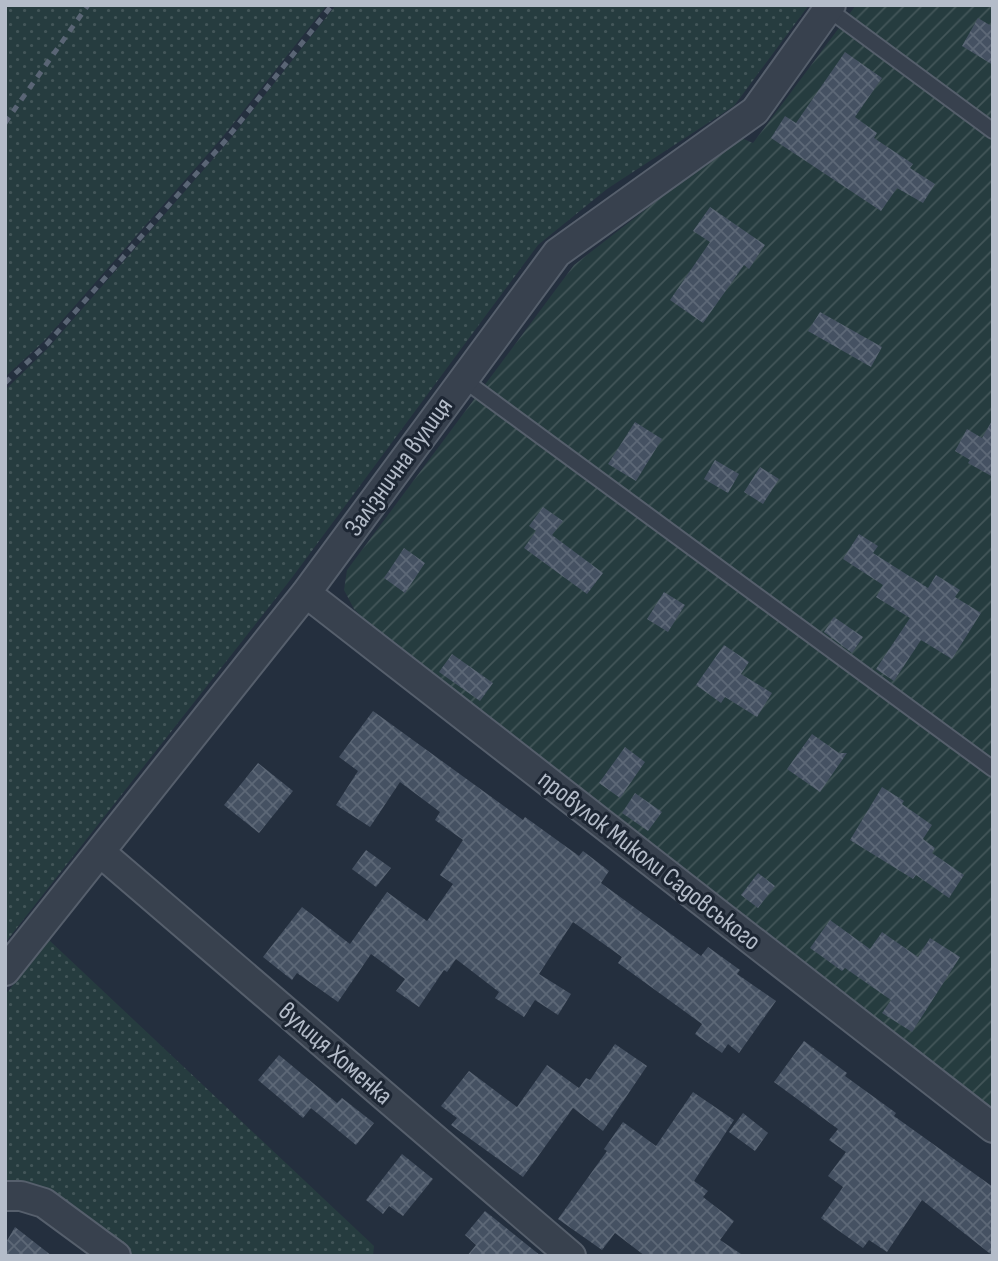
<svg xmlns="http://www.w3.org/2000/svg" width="998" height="1261" viewBox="0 0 998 1261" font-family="'Sofia Sans Condensed',sans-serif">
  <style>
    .grass { fill: url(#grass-dots) }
    .garden { fill: url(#garden-furrows) }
    .building { fill: url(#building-cross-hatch) }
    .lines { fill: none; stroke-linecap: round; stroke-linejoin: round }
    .lane-casing { stroke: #565f6c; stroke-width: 18 }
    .street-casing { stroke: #565f6c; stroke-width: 32 }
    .lane { stroke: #38414e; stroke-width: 14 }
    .street { stroke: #38414e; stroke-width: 28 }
    .rail { stroke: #5a6575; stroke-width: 5; stroke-dasharray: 7 7; stroke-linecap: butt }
    .labels { text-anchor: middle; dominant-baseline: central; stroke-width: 6; stroke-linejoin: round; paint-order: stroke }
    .street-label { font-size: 26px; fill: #b4bcc9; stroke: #1d2633 }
  </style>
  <defs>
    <pattern id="grass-dots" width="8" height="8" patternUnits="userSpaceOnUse" patternTransform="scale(1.75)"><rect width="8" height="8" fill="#263c3f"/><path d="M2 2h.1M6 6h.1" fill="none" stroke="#435659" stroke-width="1.8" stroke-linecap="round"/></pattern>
    <pattern id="garden-furrows" width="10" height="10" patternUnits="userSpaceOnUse" patternTransform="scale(1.75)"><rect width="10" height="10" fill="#263c3f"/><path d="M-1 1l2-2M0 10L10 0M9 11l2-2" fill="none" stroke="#435659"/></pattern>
    <pattern id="building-cross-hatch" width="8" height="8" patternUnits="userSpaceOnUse" patternTransform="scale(1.75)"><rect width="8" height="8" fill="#455162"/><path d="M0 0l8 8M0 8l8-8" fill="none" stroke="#5d6877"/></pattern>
  </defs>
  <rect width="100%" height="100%" fill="#242f3e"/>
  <path class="grass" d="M5,5H327L221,139L44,341L5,377Z
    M336,5H809L734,106L607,189L538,245L291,579L5,943V390L49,347L227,143Z
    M49,940L374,1246L373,1256H130L5,1188V995Z"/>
  <path class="garden" d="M856,5H993V1118L418,672L354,609L344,590L347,570L574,265L739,137L753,143Z"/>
  <path class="building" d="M978,18L993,27V65L962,46Z
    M845,52L882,78L855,117L877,133L874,138L913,164L910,168L935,184L923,203L897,188L881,211L771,138L785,116L796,123Z
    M710,207L765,245L749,269L744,265L703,323L670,300L710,242L693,231Z
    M820,312L882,347L871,367L808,331Z
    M993,419V477L968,463L970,460L955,451L967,429L982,438Z
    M635,422L662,439L636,481L608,464Z
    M715,460L739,474L728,493L704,479Z
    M760,467L779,479L763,504L744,492Z
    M543,507L563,521L552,535L603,573L587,594L524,548L536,531L529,526Z
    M859,534L878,546L873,553L928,588L936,575L960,590L955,597L981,613L952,659L921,640L894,681L876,669L910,618L876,597L883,585L843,559Z
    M404,548L425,563L405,593L384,578Z
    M664,592L685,605L668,632L647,619Z
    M834,617L863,637L852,653L824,632Z
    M724,645L749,662L741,674L772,693L757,717L725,697L721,703L696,685Z
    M452,654L493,683L480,701L439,672Z
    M373,711L523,820L525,817L579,856L583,851L609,871L601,883L701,956L708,947L740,970L737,974L776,1001L739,1053L728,1044L722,1053L695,1034L702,1024L618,963L622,957L573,922L539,974L571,994L558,1015L535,1000L524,1017L495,998L499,992L456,959L447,972L444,970L419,1007L396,991L405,979L371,954L338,1002L297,973L292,980L263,957L302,907L350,944L387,892L427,921L453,884L440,875L463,840L435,820L440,812L400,782L370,827L336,805L358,771L339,757Z
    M812,734L839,753H847L820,792L787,769Z
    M625,747L645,762L620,798L599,783Z
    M258,763L293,791L259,833L224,805Z
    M882,787L904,801L902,804L932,825L923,839L935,848L932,853L964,875L949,898L916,875L913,879L850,840Z
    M635,793L662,812L648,831L622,813Z
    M366,850L391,868L376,887L352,869Z
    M758,873L775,886L758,908L741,895Z
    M830,920L870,949L882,932L918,957L930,938L960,957L912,1032L882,1013L891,1000L845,968L842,971L810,948Z
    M804,1041L847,1073L845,1076L896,1113L894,1116L993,1187V1256L922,1200L887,1252L869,1240L863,1248L821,1218L843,1187L828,1176L846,1152L829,1140L838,1129L774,1082Z
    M615,1044L647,1066L603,1131L573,1108L523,1177L451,1125L457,1118L441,1106L469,1071L517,1107L547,1065L579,1088L586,1078L590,1080Z
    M279,1055L337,1103L342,1098L374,1123L356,1145L311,1108L303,1118L258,1080Z
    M693,1092L734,1120L694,1181L708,1191L703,1197L734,1221L720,1240L744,1256H645L615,1233L602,1250L558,1219L607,1151L604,1149L623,1122L656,1146Z
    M743,1113L768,1133L755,1151L729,1132Z
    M402,1154L433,1179L403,1216L389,1206L383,1214L366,1200Z
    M485,1211L541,1256H467L476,1245L465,1235Z
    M15,1227L52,1256H5V1244Z"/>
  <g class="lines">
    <defs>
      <path id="lane" d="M828,9L993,131
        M464,380L993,769"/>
      <path id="street" d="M306,593L993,1128
        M100,852L571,1256
        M5,971L306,593L557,253L755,111L831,5
        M5,1196H21L44,1203L116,1256"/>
    </defs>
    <use href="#lane" class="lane-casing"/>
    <use href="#street" class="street-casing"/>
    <use href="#lane" class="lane"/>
    <use href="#street" class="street"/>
    <path class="rail" d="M5,123L88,5
      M5,383L47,344L225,141L332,5"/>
  </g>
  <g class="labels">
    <g class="street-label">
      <text transform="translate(399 467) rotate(-54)">Залізнична вулиця</text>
      <text transform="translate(649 861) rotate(38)">провулок Миколи Садовського</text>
      <text transform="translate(335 1054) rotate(41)">вулиця Хоменка</text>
    </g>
  </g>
  <rect width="998" height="1261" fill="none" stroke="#b4bcc9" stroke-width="14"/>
</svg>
